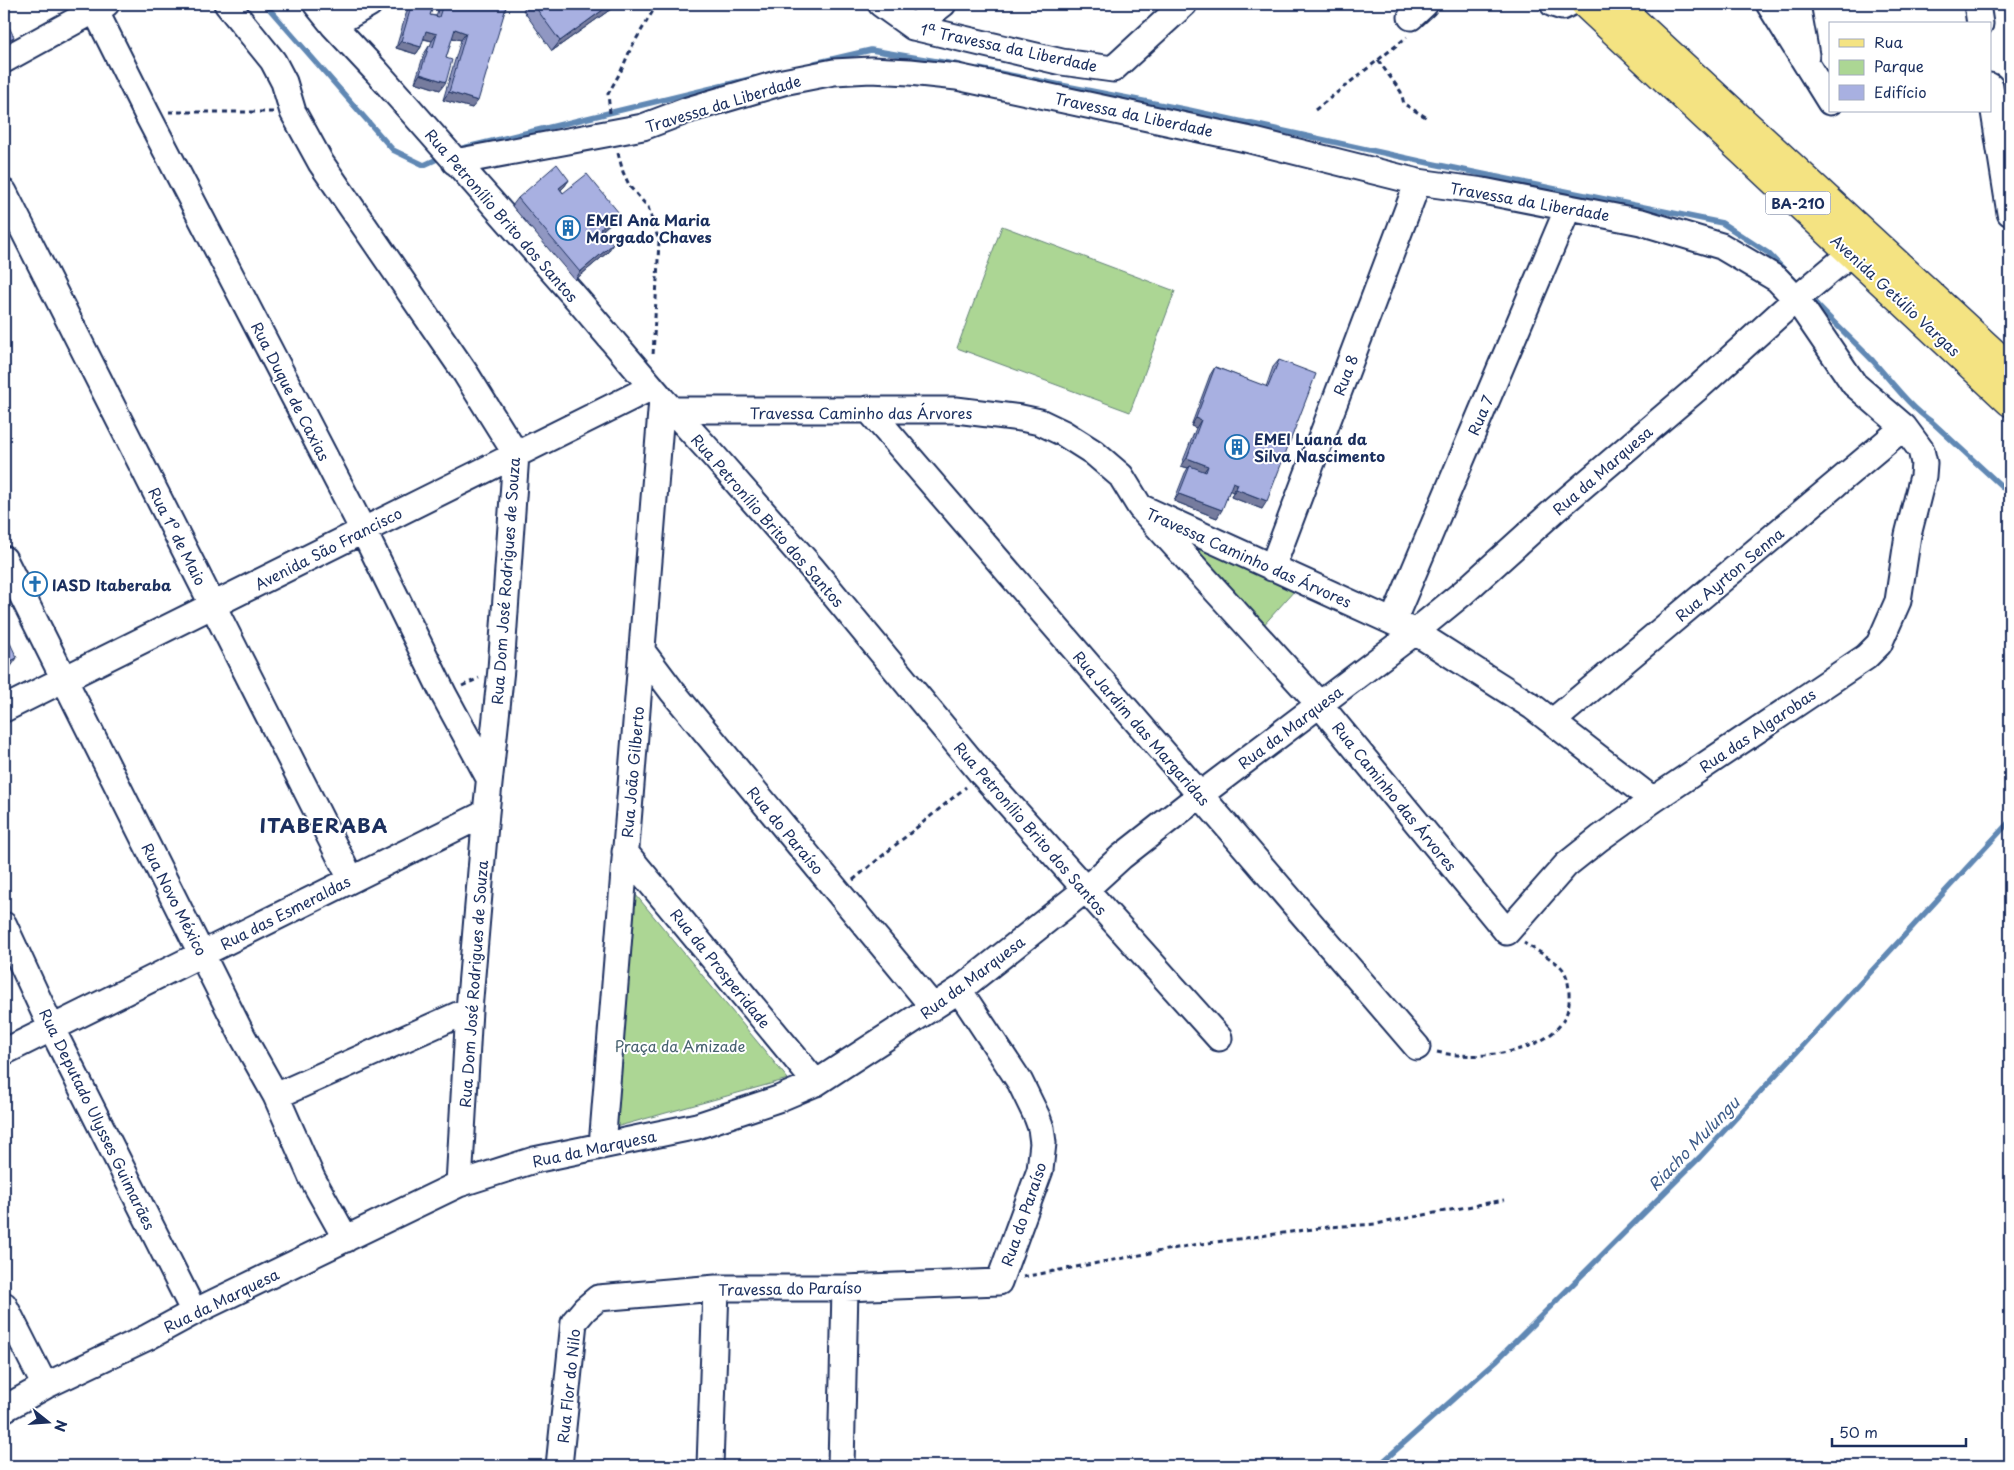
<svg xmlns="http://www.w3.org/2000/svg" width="2014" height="1470" viewBox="0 0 2014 1470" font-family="'Playpen Sans',sans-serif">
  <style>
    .green { fill: #acd694; stroke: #648279 }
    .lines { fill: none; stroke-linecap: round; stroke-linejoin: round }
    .stream { stroke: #6188b4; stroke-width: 5.5 }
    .minor-casing { stroke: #1b2f5e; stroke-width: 29 }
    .major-casing { stroke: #1b2f5e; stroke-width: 31 }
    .path { stroke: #1b2f5e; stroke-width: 3; stroke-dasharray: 5 4; stroke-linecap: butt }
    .minor { stroke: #fff; stroke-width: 25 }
    .major { stroke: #f4e382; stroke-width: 28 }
    .wall { fill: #9097c2; stroke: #1b2f5e }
    .shaded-wall { fill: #767b9e; stroke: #1b2f5e }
    .building { fill: #a8b0e1; stroke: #1b2f5e }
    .labels { text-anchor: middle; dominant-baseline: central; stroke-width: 4; stroke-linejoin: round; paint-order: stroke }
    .shield { fill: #fff; stroke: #5f6d8e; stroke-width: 1 }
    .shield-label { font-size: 14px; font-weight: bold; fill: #1b2f5e }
    .street-label { font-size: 15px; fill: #1b2f5e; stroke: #fff }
    .poi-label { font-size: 15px; font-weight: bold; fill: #1b2f5e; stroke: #fff; text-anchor: start }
    .park-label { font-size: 15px; fill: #46616e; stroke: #fff }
    .water-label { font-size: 16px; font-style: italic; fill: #3e5c89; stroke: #fff }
    .district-label { font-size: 20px; font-weight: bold; letter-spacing: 1px; fill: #1b2f5e; stroke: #fff }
  </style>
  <rect width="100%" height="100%" fill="#fff"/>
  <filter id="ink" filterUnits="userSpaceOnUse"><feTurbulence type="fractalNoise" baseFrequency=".02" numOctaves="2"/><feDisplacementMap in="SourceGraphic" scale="10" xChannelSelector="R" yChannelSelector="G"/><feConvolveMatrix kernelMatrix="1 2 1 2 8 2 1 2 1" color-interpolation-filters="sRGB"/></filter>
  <g filter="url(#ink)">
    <path class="green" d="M1002,226L1175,291L1130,412L957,348Z
      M1167,526L1295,590L1261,628Z
      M631,889L788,1079L612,1128Z"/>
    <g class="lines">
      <path class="stream" d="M265,4L393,150L424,165L435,160
        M815,63L871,50L960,65
        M979,69L1189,110L1429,163L1722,223L1768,253L1797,283
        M463,148L754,78
        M1808,295C1829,319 1852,339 1873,361C1892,382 1909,406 1932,422L2010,494
        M1378,1466L1496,1361L1700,1157L2010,821"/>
      <defs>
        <path id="minor" d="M92,4L146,112L363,530L444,695L489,778
          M227,4L273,61L284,82L293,112L321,163L466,374L516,454L501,669L486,813L469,1010L459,1184
          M316,4L333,25L377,72L577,299L662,399L714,456L811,567L982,774L1219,1038
          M881,4L913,27L1062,62L1113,69L1184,4
          M1553,4L1562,7L1568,4
          M1769,4L1830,102
          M1797,4L1806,55
          M1977,4L1980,24
          M1411,17L1425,4
          M333,25L369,4
          M913,27L943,4
          M4,60L106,4
          M1990,86L2010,213
          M455,162L643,127L688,110L783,82L834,72L871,70L910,72L957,77L1246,139L1418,182L1483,191L1641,222L1721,246L1777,279L1796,299L1854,384L1904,427L1921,450L1924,463L1923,476L1908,535L1898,601L1879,644L1866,657L1653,800L1600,838L1566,865L1507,932L1320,705L1140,507
          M4,192L351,879
          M868,409L1417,1047
          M672,410H956L1021,418L1040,422L1063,433L1093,452L1121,476L1140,507L1415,632L1533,707L1653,800
          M4,559L243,1037L276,1096L312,1178L346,1239
          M1272,568L1418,182
          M1393,621L1568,208
          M642,651L672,691L933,1007
          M4,709L652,387
          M1553,721L1904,427
          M625,852L816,1083
          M4,925L52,1029L194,1312
          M4,1052L486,813
          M276,1096L469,1010
          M602,1146L662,399
          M4,1305L45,1386
          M4,1409L45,1386L148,1337L194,1312L459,1184L534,1160L697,1126L778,1099L816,1083L959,990L1085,890L1121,857L1200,795L1415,632L1464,592L1556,509L1700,386L1796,299L1851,253
          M559,1466L574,1322L585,1309L598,1298L716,1288H845L999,1282L1040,1170L1043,1143L1041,1128L1037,1117L1020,1082L959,990
          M710,1466L716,1288
          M841,1466L845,1288"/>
        <path id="major" d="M1585,4L2010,402
          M1616,4L2010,368"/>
      </defs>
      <use href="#minor" class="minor-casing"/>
      <use href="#major" class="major-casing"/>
      <path class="path" d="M1378,60L1401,92L1404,104L1429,119
        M1315,110L1407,37
        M169,112H273
        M610,113L608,94L621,71L631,48L657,4
        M618,153L623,172L630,187L648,207L659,241L653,356
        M462,686L479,678
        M853,880L966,787
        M1437,1052C1478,1062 1574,1053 1569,994C1569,985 1567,972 1560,966C1550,957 1535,950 1524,943
        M1023,1277L1193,1245L1328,1227L1376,1224L1504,1200"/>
      <use href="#minor" class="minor"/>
      <use href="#major" class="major"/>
    </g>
    <path class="wall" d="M409,4H434L430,15L436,16L440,4H507L472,108L443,100L461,40L452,38L446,58L440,90L415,82L424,54L429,46H430L432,41L423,39L421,47L416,54L396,48Z
      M528,4H618L552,51L523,10Z
      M569,180L564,187L561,190L563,193L619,213L614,220L602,231L608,252L575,280L512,206L518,198Z
      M1279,360L1262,509L1231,497L1233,492L1230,490L1217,518L1174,501L1185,473L1188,468L1181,466L1196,428L1191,426L1210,375L1215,367L1266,387L1273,367Z"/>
    <path class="shaded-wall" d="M611,4H618L552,51L560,41Z
      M455,29L466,33L461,40L449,37Z
      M426,31L437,34L432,41L421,38Z
      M14,37L8,45L4,47V42Z
      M401,41L421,47L416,54L396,48Z
      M420,74L446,82L440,90L415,82Z
      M449,92L478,101L472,108L443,100Z
      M569,180L564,187L554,196L559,188Z
      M619,213L614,220L595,236L600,229Z
      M613,244L608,252L575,280L580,272Z
      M1196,418L1201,420L1196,428L1191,426Z
      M1187,458L1208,466L1202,474L1190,466L1188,468L1181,466Z
      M1233,482L1238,484L1233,492L1228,490Z
      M1236,489L1267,501L1262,509L1231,497Z
      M1179,494L1222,510L1217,518L1174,501Z
      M17,658L10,668L4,671V664Z"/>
    <path class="building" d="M412,4H434L430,15L439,17L443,4H507L478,101L449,92L466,33L455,29L446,58L452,60L446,82L420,74L429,46L433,47L437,34L426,31L421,47L401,41Z
      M533,4H611L560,41Z
      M4,17L14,37L4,42Z
      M557,164L569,180L559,188L563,193L587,174L619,213L600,229L613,244L580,272L518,198Z
      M1279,360L1316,374L1267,501L1236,489L1238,484L1233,482L1222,510L1179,494L1190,466L1206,472L1208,466L1187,458L1201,420L1196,418L1215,367L1268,387Z
      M4,630L17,658L4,664Z"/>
  </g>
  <defs>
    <symbol id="building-ring" viewBox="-11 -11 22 22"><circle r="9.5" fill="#fff" stroke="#1f6fb2" stroke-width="1.5"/><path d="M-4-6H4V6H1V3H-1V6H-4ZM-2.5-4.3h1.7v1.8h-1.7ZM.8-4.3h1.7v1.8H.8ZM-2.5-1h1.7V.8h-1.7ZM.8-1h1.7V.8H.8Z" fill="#1f6fb2"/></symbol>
    <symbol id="church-ring" viewBox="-11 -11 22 22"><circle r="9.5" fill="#fff" stroke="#1f6fb2" stroke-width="1.5"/><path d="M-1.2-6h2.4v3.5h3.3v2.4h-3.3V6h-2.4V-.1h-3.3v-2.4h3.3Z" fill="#1f6fb2"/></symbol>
  </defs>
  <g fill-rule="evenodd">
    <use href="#building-ring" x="554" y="214" width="28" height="28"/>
    <use href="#building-ring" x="1223" y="433" width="28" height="28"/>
    <use href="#church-ring" x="21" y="570" width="28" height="28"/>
  </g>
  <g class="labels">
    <rect class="shield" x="1765.5" y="191.5" width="65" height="23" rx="4"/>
    <g class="shield-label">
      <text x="1798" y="203">BA-210</text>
    </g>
    <g class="street-label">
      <text transform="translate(1009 47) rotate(12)">1ª Travessa da Liberdade</text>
      <text transform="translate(723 103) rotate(-17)">Travessa da Liberdade</text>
      <text transform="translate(1134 114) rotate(12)">Travessa da Liberdade</text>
      <text transform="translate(1530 201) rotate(10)">Travessa da Liberdade</text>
      <text transform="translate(502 215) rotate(49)">Rua Petronílio Brito dos Santos</text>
      <text transform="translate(1896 295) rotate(43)">Avenida Getúlio Vargas</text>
      <text transform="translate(1345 375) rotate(-69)">Rua 8</text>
      <text transform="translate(291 391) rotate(63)">Rua Duque de Caxias</text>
      <text x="861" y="412">Travessa Caminho das Árvores</text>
      <text transform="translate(1480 415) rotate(-67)">Rua 7</text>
      <text transform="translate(1602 470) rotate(-41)">Rua da Marquesa</text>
      <text transform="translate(768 520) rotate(49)">Rua Petronílio Brito dos Santos</text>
      <text transform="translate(178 536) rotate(63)">Rua 1º de Maio</text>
      <text transform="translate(328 548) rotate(-27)">Avenida São Francisco</text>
      <text transform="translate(1249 557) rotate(24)">Travessa Caminho das Árvores</text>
      <text transform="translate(1729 574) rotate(-40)">Rua Ayrton Senna</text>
      <text transform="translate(505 581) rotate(-86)">Rua Dom José Rodrigues de Souza</text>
      <text transform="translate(1290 727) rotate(-37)">Rua da Marquesa</text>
      <text transform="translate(1142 728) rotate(49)">Rua Jardim das Margaridas</text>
      <text transform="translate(1757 730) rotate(-34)">Rua das Algarobas</text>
      <text transform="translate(632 772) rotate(-85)">Rua João Gilberto</text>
      <text transform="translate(1395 796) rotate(51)">Rua Caminho das Árvores</text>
      <text transform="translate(1031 828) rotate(49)">Rua Petronílio Brito dos Santos</text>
      <text transform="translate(786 830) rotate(50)">Rua do Paraíso</text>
      <text transform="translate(175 899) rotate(63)">Rua Novo México</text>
      <text transform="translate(285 912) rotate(-27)">Rua das Esmeraldas</text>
      <text transform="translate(721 968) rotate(51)">Rua da Prosperidade</text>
      <text transform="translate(972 977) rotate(-37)">Rua da Marquesa</text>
      <text transform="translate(473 984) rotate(-86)">Rua Dom José Rodrigues de Souza</text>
      <text transform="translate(98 1119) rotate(64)">Rua Deputado Ulysses Guimarães</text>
      <text transform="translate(594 1148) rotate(-12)">Rua da Marquesa</text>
      <text transform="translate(1023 1214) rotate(-71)">Rua do Paraíso</text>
      <text transform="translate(790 1288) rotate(-1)">Travessa do Paraíso</text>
      <text transform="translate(221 1300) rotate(-26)">Rua da Marquesa</text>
      <text transform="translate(568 1386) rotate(-84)">Rua Flor do Nilo</text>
    </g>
    <g class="poi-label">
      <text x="586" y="219">EMEI Ana Maria<tspan x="586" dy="17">Morgado Chaves</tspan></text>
      <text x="1254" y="438">EMEI Luana da<tspan x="1254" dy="17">Silva Nascimento</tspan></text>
      <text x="52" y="584">IASD Itaberaba</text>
    </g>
    <g class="park-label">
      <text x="680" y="1045">Praça da Amizade</text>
    </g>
    <g class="water-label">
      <text transform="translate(1693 1143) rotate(-46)">Riacho Mulungu</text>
    </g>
    <g class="district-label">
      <text x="324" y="825">ITABERABA</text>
    </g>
  </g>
  <rect width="2014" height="1470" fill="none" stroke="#fff" stroke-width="20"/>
  <rect x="10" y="10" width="1994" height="1450" fill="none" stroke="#1b2f5e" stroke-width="2" filter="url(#ink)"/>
  <rect x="1829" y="22" width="162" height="90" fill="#ffffff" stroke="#a4acbf"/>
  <rect x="1839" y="39" width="25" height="8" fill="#f4e382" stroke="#a4acbf"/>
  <text x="1874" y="48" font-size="15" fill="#1b2f5e">Rua</text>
  <rect x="1839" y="60" width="25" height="15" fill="#acd694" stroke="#a4acbf"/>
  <text x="1874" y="72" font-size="15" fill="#1b2f5e">Parque</text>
  <rect x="1839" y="85" width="25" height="15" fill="#a8b0e1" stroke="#a4acbf"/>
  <text x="1874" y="98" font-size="15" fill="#1b2f5e">Edifício</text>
  <g transform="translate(48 1422) rotate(107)" stroke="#ffffff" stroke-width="4" paint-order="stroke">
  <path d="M0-4L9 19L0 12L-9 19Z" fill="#1b2f5e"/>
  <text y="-8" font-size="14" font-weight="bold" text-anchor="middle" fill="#1b2f5e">N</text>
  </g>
  <path d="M1832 1438v8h134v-8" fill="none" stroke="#1b2f5e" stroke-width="2.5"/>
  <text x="1839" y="1438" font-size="15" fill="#1b2f5e" stroke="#ffffff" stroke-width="4" paint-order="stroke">50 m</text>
</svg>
